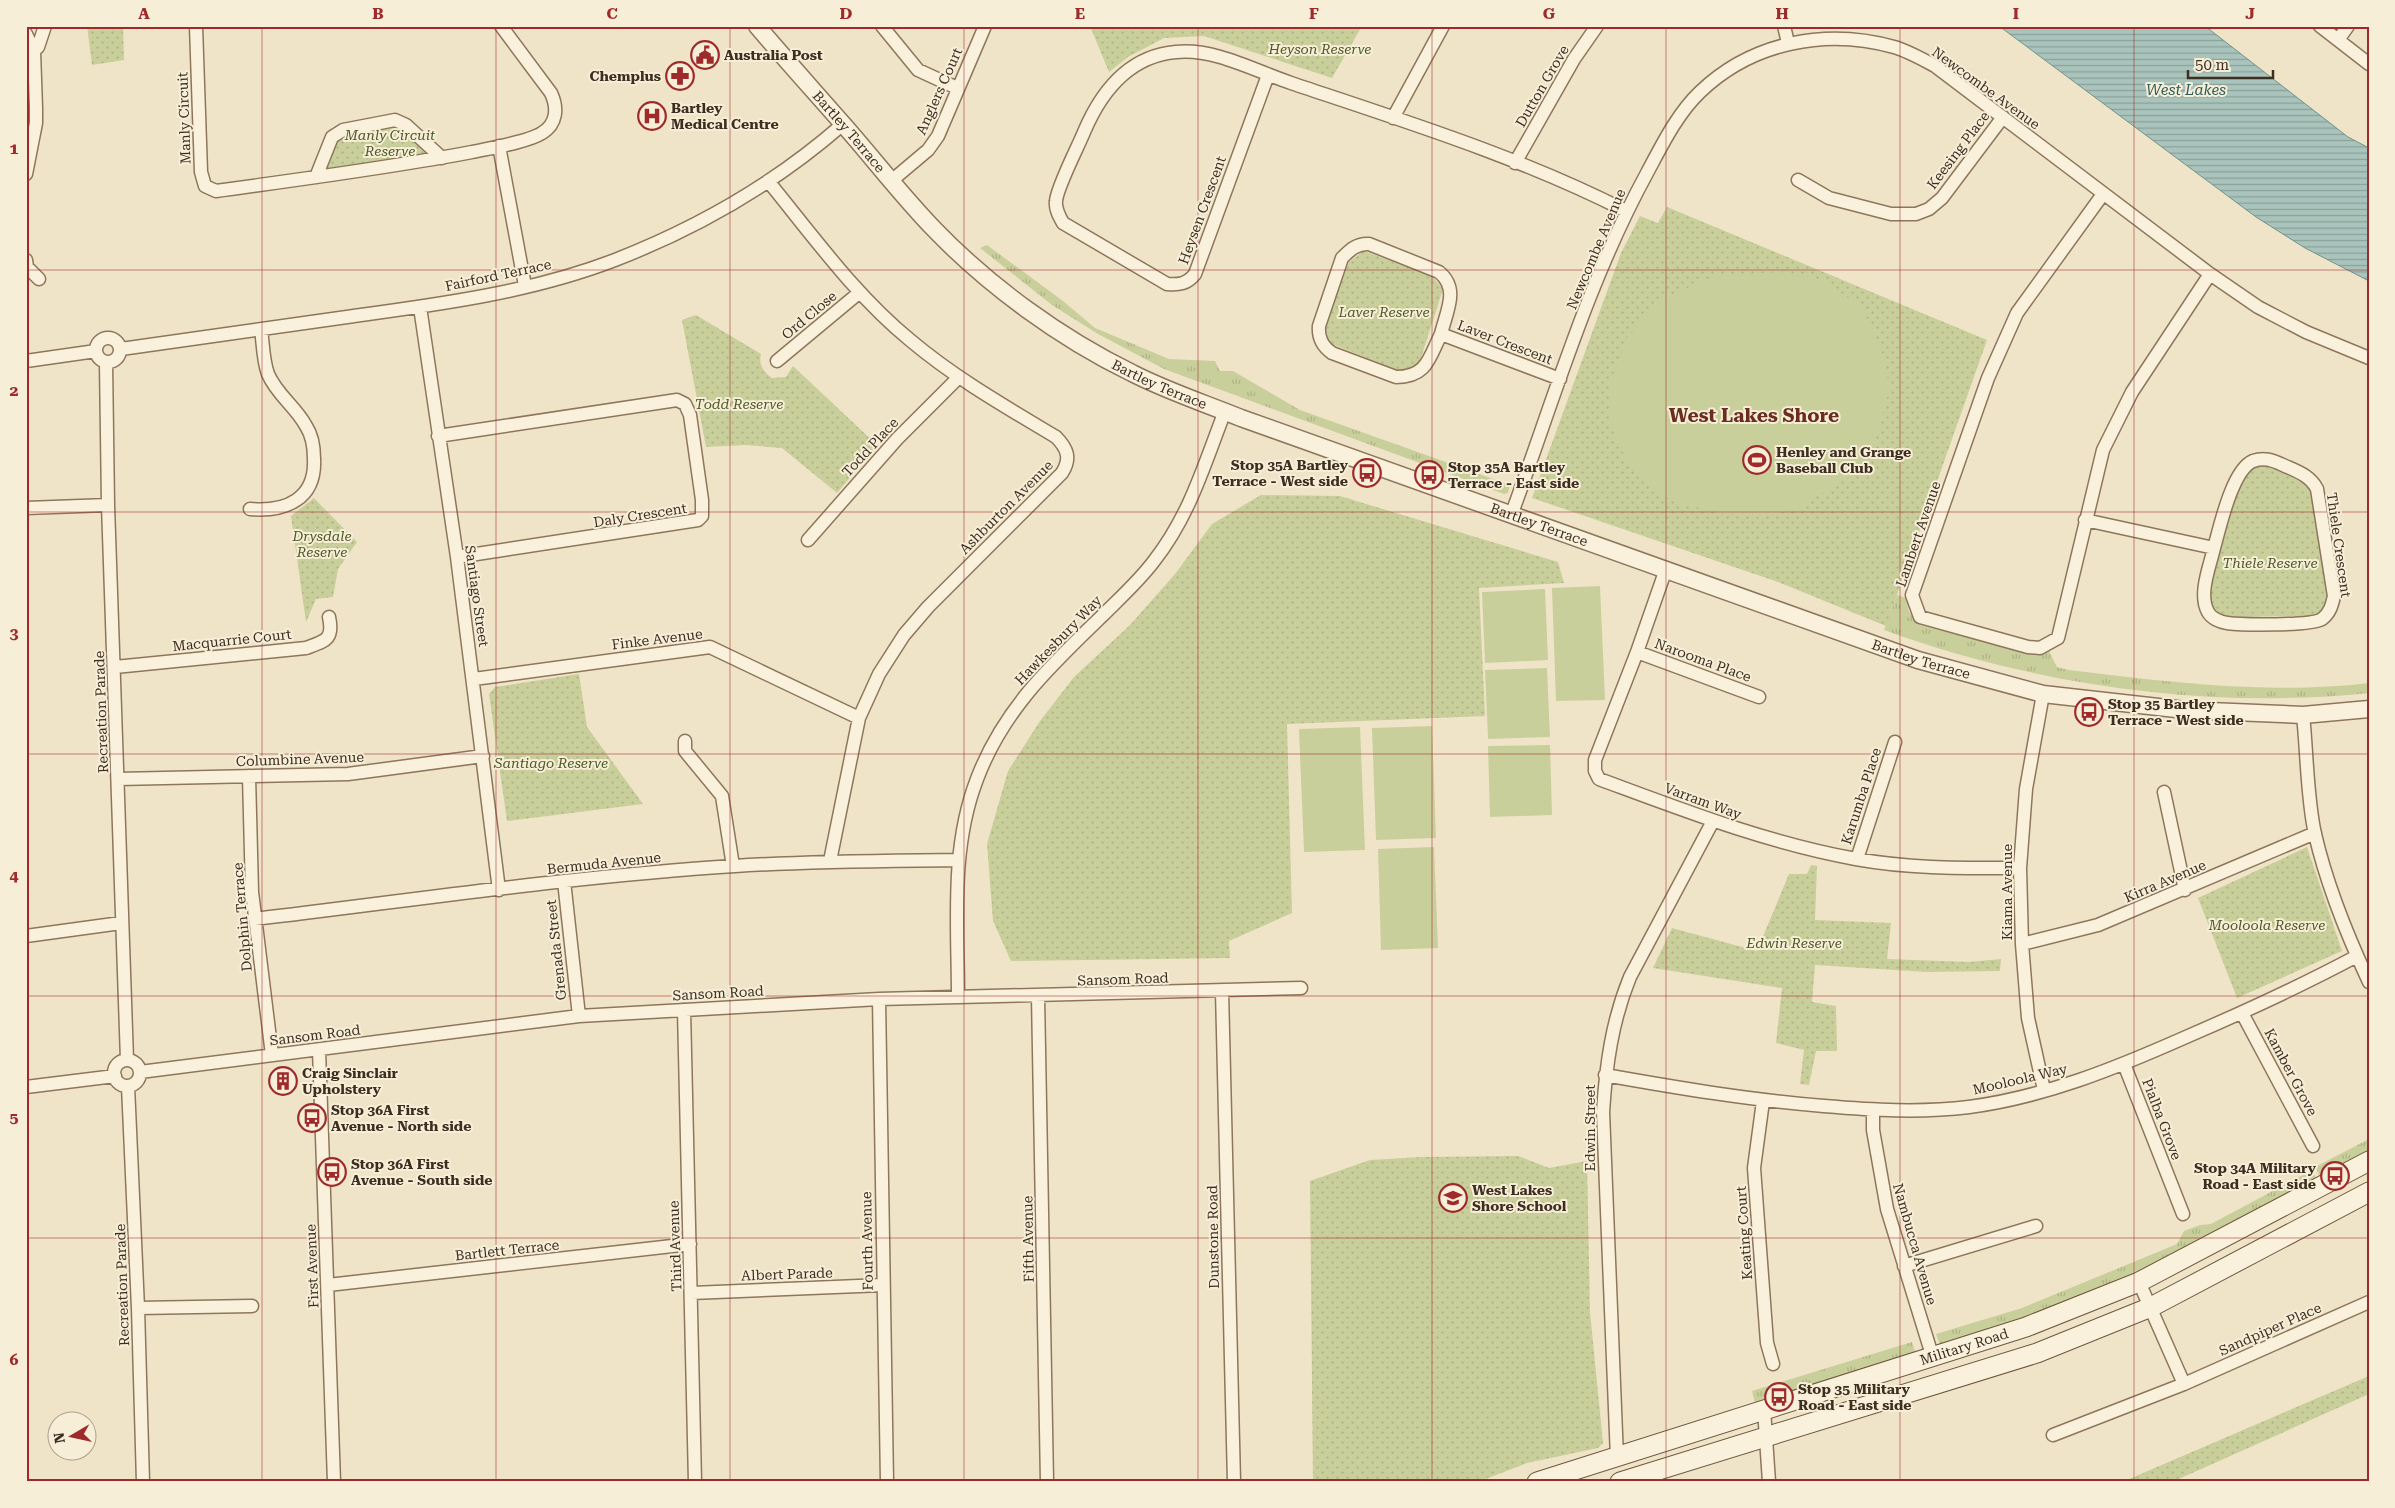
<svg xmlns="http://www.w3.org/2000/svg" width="2395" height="1508" viewBox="0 0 2395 1508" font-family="'Roboto Serif',serif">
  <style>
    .grass { fill: url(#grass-tufts) }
    .park { fill: url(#park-dots) }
    .pitch { fill: #c9cf9b }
    .water { fill: url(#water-rules); stroke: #6f938a }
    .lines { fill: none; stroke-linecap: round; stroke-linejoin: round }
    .minor-casing { stroke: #8d765c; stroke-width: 15 }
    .tertiary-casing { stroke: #8d765c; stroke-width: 19 }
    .secondary-casing { stroke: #6f573f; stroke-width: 21 }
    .minor { stroke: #faf1dc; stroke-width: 12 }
    .tertiary { stroke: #faf1dc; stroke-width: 16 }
    .secondary { stroke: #faf1dc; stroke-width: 19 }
    .grid { fill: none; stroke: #9e2a2b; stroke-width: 1; stroke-opacity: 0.55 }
    .labels { text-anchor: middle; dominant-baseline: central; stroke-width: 4; stroke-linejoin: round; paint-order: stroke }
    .park-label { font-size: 14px; font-style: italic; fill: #4d5a26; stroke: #f7eed8 }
    .poi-label { font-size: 14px; font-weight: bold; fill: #3d2e20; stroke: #f7eed8; text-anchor: start }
    .street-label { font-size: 14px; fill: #3d2e20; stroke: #f7eed8 }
    .water-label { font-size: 15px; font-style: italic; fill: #2f5d5a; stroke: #f7eed8 }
    .district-label { font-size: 19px; font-weight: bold; fill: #6b2e1e; stroke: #f7eed8 }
    .neatline { fill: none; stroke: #9e2a2b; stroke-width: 2 }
    .grid-label { font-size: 16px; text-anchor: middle; font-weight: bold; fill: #9e2a2b }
  </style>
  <defs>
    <pattern id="grass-tufts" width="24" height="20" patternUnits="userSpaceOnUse" patternTransform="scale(1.25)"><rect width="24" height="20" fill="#c9cf9b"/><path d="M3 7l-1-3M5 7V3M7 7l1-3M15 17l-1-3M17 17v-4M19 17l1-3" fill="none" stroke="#aeb285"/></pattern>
    <pattern id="park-dots" width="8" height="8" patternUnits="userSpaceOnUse" patternTransform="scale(1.25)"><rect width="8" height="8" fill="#c9cf9b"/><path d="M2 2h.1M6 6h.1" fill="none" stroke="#aeb285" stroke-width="1.8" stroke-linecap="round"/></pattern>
    <pattern id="water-rules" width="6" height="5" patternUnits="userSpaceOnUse" patternTransform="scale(1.25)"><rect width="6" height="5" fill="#a9c4bc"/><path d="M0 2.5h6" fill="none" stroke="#8ba098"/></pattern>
  </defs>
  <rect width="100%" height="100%" fill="#f0e4c8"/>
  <path class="grass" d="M987,245L1063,301L1095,328L1169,359L1215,361L1220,371H1233L1300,410L1510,485L1508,493L1504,494L1164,369L1098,334L1052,305L980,248Z
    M1897,595L1906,598L1909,612L1919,625L2024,652L2039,653L2049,651L2057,667L2069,670C2169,682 2268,695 2369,683V693C2210,710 2034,685 1884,630Z
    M2369,1139V1153L2321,1179L2315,1167Z
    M2312,1170L2317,1180L2123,1285L1941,1348L1936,1334L2022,1308L2177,1244L2184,1231L2200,1225L2211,1224Z
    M1912,1342L1916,1355L1755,1403L1752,1391Z"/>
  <path class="park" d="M87,26H123L124,60L92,65Z
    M1090,26H1362L1332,78L1204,36L1164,38L1128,57L1109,72Z
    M395,120L442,158L316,177L332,137Z
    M1667,207L1987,340L1886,626L1778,582L1532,498L1621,253L1640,216L1658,223Z
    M1362,252H1367L1432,276L1443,289L1420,361L1411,369L1400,371L1334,345L1326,337L1325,324L1349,262Z
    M696,315L761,354C758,364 764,373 772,378L786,377L793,366L877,445L837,493L782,448L745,445L706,447L682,320Z
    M2262,465L2305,480L2313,492L2329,594L2324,612L2315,616L2228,617L2213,612L2207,600L2228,513L2248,469Z
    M1261,495L1340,496L1558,562L1564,583L1479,588L1485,716L1287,724L1292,913L1229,941L1230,958L1011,961L993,921L987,844L1008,771L1040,721L1074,677L1130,625L1175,574L1212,524Z
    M314,498L357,542L338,569L333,597L316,599L306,622L291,516Z
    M579,674L587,727L643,804L507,821L489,694L495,687Z
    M2307,847L2342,951L2237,998L2198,898Z
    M1811,865L1817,866L1815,920L1891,923L1887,959L1969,962L2001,959L2000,971L1927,972L1815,965L1812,1002L1836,1006L1837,1051H1816L1809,1085L1800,1084L1804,1050L1776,1043L1782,988L1653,968L1672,928L1757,951L1789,874H1807Z
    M1518,1156L1549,1168L1587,1161L1590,1312L1603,1443L1598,1448L1527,1463L1478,1482H1313L1310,1181L1370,1160L1421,1157Z
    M2369,1376V1394L2172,1482H2122Z"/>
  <path class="pitch" d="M1788,272L1825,281L1863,309L1881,348L1890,388L1875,441L1854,474L1808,502L1801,504L1798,509L1757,517L1753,513H1721L1672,501L1652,487L1631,464L1618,445L1611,424L1610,386L1627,338L1664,298L1717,275Z
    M1600,586L1605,700L1556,701L1552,588Z
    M1545,589L1548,660L1485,663L1482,592Z
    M1547,668L1550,737L1488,739L1485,670Z
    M1432,726L1436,838L1376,840L1372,728Z
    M1360,727L1365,850L1304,852L1299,729Z
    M1550,745L1552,815L1490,817L1488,746Z
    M1434,847L1438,948L1381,950L1378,849Z"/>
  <path class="water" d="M1999,26H2205L2348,137L2369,148V281L2305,248L2256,217Z"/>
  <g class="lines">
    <defs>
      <path id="minor" d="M196,26L201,172L205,186L216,191C302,179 388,168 472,152C490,148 528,142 542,133C557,124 558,108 551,93L501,26
        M882,26L918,70L957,88
        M1784,26L1788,43
        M2320,26L2369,64
        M26,34L34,51L36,108V123L26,174
        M2338,40L2348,26
        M34,51L38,47L45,26
        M1268,75L1195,274C1187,284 1179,285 1167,284L1063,223C1059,216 1055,209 1056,201C1057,187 1078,147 1084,132C1101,92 1129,56 1176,52C1215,48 1255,71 1291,83C1404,121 1520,157 1626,211
        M1393,118L1443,26
        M499,146L525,286
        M1515,163L1574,59L1597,26
        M316,177L332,137L343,130L395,120L406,125L442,158
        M1798,180L1829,198L1891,214H1916L1929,209L1942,198L2003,117
        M768,181C813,236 855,295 910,340C955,378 1006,407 1056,437C1068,449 1071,459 1062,473L928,607L904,635L879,674L859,718L830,861
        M890,182L928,150L938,136L985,26
        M2103,194L2017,313L1988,378L1912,595L1920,617L2028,647L2040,648L2058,638L2103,450L2132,392L2210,274
        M26,260L27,267L39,279
        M420,307L457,557L499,890
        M1441,334C1429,358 1427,377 1396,377L1332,353C1322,346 1318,338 1319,326L1342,258C1350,250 1357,243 1369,244L1439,272C1460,289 1446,312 1441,334L1560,379
        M96 350a12 12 0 1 1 24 0a12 12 0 1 1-24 0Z
        M121,349C199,338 276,327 354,316C442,304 532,292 615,260C697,228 777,182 843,124
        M26,361L96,351
        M777,361L860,292
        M106,363L108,505L127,1060
        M438,436L677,400L685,404L690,415L702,500V516L698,520L457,557
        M26,508L108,505
        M250,509C286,512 316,499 314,459C314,449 312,435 306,426C296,407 277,395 268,374C263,361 263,343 261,329
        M1512,513C1554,399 1588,281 1647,173C1662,145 1677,114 1700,92C1752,42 1826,28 1894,47C1908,51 1922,59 1935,66L2210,274L2258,307L2306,332L2369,358
        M2085,520L2214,548C2220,527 2232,470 2253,461C2264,457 2272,460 2283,465C2296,471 2310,475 2317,489L2334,596C2332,605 2330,613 2322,619C2311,626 2242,625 2227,623C2220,622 2211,618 2208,612C2198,594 2210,566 2214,548
        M808,540L897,439L958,378
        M1666,569L1637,652L1595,760V771L1599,779C1683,810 1767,843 1856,859C1911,869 1965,868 2020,868
        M1637,652L1759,697
        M115,667L306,648C325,641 334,640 329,617
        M474,679L710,647L859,718
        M2043,694L2026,789L2020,868L2022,944L2028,1018L2044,1090
        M2303,715C2307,752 2307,799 2315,834C2326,882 2348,937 2369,982
        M685,741V751L722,796L733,866
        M249,776L252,892L272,1055
        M118,779L348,774L483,756
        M2164,792L2185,890
        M1857,859L1895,742
        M564,881L579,1016
        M255,919C415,900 575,876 735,866C809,861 883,861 957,860
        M26,936L121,923
        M2022,944L2098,925L2315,833
        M1222,991L1234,1482
        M1038,996L1047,1482
        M958,997C958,924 950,849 977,779C1003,710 1050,666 1102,616C1120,598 1139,581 1154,561C1190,515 1204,465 1225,411
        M879,999L887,1482
        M684,1010L695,1482
        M2242,1013L2313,1146
        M319,1050L334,1482
        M114 1073a13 13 0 1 1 26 0a13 13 0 1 1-26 0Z
        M2124,1064L2183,1214
        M140,1072L579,1016L879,999L1301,988
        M1605,1075C1678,1088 1750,1100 1824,1106C1872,1110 1920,1113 1969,1107C2045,1097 2116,1068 2186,1037C2244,1012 2301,986 2357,956
        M128,1086L138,1308L143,1482
        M26,1087L115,1076
        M1763,1101L1754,1168L1767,1343L1773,1364
        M1873,1110V1130L1887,1209L1932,1355
        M1904,1266L2036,1226
        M2139,1282L2184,1384
        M328,1285L690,1244
        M692,1293L883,1285
        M138,1308L252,1306
        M1764,1409L1769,1482
        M2053,1435L2184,1384L2369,1302
        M1617,1458L1603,1112C1606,1065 1612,1021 1630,977L1713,821"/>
      <g id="tertiary">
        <path id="s1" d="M757,26C785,59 814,91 842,123C873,158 901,195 934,229C989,286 1060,338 1132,373C1167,391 1204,403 1241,418L1918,660L2043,694L2185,710L2303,715L2369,709"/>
      </g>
      <g id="secondary">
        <path id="s2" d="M1537,1482L2026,1327L2139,1282L2369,1161"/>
        <path d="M1620,1482L2037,1353L2151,1307L2369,1192"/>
      </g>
    </defs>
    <use href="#minor" class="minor-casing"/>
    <use href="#tertiary" class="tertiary-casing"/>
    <use href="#secondary" class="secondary-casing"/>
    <use href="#minor" class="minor"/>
    <use href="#tertiary" class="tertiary"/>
    <use href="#secondary" class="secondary"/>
  </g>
  <path class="grid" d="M262,26V1482M496,26V1482M730,26V1482M964,26V1482M1198,26V1482M1432,26V1482M1666,26V1482M1900,26V1482M2134,26V1482M26,270H2369M26,512H2369M26,754H2369M26,996H2369M26,1238H2369"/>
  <defs>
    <symbol id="civic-ring" viewBox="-11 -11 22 22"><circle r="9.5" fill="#f7eed8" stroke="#9e2a2b" stroke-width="1.5"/><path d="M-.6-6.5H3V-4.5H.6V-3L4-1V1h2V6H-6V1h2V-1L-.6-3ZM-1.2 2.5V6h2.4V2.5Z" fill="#9e2a2b"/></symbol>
    <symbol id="pharmacy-ring" viewBox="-11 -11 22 22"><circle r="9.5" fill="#f7eed8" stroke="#9e2a2b" stroke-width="1.5"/><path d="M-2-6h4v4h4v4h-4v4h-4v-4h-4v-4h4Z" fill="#9e2a2b"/></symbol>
    <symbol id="hospital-ring" viewBox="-11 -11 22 22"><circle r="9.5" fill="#f7eed8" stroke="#9e2a2b" stroke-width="1.5"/><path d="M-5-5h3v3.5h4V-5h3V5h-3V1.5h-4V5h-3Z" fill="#9e2a2b"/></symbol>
    <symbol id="stadium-ring" viewBox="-11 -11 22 22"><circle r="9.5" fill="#f7eed8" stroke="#9e2a2b" stroke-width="1.5"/><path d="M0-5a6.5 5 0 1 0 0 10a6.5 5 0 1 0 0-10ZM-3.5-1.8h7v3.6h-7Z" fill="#9e2a2b"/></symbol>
    <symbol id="bus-ring" viewBox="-11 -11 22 22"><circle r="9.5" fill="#f7eed8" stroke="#9e2a2b" stroke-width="1.5"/><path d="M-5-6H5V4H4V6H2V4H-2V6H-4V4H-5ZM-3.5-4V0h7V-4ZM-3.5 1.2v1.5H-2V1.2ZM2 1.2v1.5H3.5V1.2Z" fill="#9e2a2b"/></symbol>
    <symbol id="building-ring" viewBox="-11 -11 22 22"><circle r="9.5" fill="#f7eed8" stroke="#9e2a2b" stroke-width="1.5"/><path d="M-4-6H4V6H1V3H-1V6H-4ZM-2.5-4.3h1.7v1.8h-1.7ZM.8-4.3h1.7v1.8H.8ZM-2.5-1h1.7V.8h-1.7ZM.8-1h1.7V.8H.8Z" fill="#9e2a2b"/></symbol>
    <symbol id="school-ring" viewBox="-11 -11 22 22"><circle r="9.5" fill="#f7eed8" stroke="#9e2a2b" stroke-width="1.5"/><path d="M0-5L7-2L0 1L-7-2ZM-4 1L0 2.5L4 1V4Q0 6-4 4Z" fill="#9e2a2b"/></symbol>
  </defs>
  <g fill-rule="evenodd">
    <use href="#civic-ring" x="689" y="39" width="32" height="32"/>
    <use href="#pharmacy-ring" x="664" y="60" width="32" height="32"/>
    <use href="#hospital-ring" x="636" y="100" width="32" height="32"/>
    <use href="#stadium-ring" x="1741" y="444" width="32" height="32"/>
    <use href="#bus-ring" x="1351" y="457" width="32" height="32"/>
    <use href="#bus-ring" x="1413" y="459" width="32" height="32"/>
    <use href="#bus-ring" x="2073" y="696" width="32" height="32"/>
    <use href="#building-ring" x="267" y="1065" width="32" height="32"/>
    <use href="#bus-ring" x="296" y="1102" width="32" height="32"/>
    <use href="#bus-ring" x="316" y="1156" width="32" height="32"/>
    <use href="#bus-ring" x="2319" y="1160" width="32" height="32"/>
    <use href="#school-ring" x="1437" y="1182" width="32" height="32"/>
    <use href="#bus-ring" x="1763" y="1381" width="32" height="32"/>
  </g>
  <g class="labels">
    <g class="park-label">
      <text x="1320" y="49">Heyson Reserve</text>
      <text x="390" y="135">Manly Circuit<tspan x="390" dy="16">Reserve</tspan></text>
      <text x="1384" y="312">Laver Reserve</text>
      <text x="739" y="404">Todd Reserve</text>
      <text x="322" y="536">Drysdale<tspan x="322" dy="16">Reserve</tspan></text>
      <text x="2270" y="563">Thiele Reserve</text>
      <text x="551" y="763">Santiago Reserve</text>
      <text x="2267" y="925">Mooloola Reserve</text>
      <text x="1794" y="943">Edwin Reserve</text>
    </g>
    <g class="poi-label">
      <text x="724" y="55">Australia Post</text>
      <text x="661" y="76" text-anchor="end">Chemplus</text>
      <text x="671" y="108">Bartley<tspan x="671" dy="16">Medical Centre</tspan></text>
      <text x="1776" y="452">Henley and Grange<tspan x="1776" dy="16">Baseball Club</tspan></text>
      <text x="1348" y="465" text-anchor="end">Stop 35A Bartley<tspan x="1348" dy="16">Terrace - West side</tspan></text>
      <text x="1448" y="467">Stop 35A Bartley<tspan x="1448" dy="16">Terrace - East side</tspan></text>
      <text x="2108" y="704">Stop 35 Bartley<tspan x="2108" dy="16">Terrace - West side</tspan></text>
      <text x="302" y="1073">Craig Sinclair<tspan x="302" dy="16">Upholstery</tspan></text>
      <text x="331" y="1110">Stop 36A First<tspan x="331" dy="16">Avenue - North side</tspan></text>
      <text x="351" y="1164">Stop 36A First<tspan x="351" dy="16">Avenue - South side</tspan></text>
      <text x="2316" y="1168" text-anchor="end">Stop 34A Military<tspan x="2316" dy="16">Road - East side</tspan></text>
      <text x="1472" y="1190">West Lakes<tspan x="1472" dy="16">Shore School</tspan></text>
      <text x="1798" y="1389">Stop 35 Military<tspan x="1798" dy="16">Road - East side</tspan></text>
    </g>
    <g class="street-label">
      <text transform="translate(1542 86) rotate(-60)">Dutton Grove</text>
      <text transform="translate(1986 88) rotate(36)">Newcombe Avenue</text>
      <text transform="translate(939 91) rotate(-66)">Anglers Court</text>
      <text transform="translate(184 118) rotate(-92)">Manly Circuit</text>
      <text stroke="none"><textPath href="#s1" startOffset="140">Bartley Terrace</textPath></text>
      <text transform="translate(1958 150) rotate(-53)">Keesing Place</text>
      <text transform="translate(1202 210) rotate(-70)">Heysen Crescent</text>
      <text transform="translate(1596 249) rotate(-67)">Newcombe Avenue</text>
      <text transform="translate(498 275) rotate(-12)">Fairford Terrace</text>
      <text transform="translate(809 315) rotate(-40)">Ord Close</text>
      <text transform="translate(1505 342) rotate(21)">Laver Crescent</text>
      <text stroke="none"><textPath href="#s1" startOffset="545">Bartley Terrace</textPath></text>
      <text transform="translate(870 447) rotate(-47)">Todd Place</text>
      <text transform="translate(1006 507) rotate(-45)">Ashburton Avenue</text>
      <text transform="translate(640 515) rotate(-9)">Daly Crescent</text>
      <text stroke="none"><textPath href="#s1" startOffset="950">Bartley Terrace</textPath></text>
      <text transform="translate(1918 534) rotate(-71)">Lambert Avenue</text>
      <text transform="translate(2339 545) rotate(82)">Thiele Crescent</text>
      <text transform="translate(477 596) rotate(82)">Santiago Street</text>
      <text transform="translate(657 639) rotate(-7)">Finke Avenue</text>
      <text transform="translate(232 640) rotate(-6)">Macquarrie Court</text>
      <text transform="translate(1058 640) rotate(-46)">Hawkesbury Way</text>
      <text stroke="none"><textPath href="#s1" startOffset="1355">Bartley Terrace</textPath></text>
      <text transform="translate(1703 660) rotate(20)">Narooma Place</text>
      <text transform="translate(101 712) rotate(-92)">Recreation Parade</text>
      <text transform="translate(300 759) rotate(-2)">Columbine Avenue</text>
      <text transform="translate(1861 796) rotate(-72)">Karumba Place</text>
      <text transform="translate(1703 801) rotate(20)">Varram Way</text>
      <text transform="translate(604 863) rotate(-6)">Bermuda Avenue</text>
      <text transform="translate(2165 881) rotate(-23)">Kirra Avenue</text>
      <text transform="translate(2007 892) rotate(-90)">Kiama Avenue</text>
      <text transform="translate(242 917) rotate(-95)">Dolphin Terrace</text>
      <text transform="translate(556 950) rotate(-96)">Grenada Street</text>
      <text transform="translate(1123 979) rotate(-2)">Sansom Road</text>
      <text transform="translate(718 993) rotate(-3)">Sansom Road</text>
      <text transform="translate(315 1035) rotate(-7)">Sansom Road</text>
      <text transform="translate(2291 1072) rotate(62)">Kamber Grove</text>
      <text transform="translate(2020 1079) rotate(-13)">Mooloola Way</text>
      <text transform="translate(2162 1119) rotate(69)">Pialba Grove</text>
      <text transform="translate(1590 1128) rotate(-90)">Edwin Street</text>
      <text transform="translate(1744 1233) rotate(-94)">Keating Court</text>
      <text transform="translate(1213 1237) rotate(-91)">Dunstone Road</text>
      <text transform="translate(1028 1239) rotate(-91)">Fifth Avenue</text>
      <text transform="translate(867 1241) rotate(-91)">Fourth Avenue</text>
      <text transform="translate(1915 1244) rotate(74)">Nambucca Avenue</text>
      <text transform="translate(675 1246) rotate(-92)">Third Avenue</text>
      <text transform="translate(507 1250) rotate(-6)">Bartlett Terrace</text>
      <text transform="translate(312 1266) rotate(-92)">First Avenue</text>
      <text transform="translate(787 1274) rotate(-2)">Albert Parade</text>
      <text transform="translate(122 1285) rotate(-92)">Recreation Parade</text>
      <text transform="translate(2270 1329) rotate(-24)">Sandpiper Place</text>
      <text stroke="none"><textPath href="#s2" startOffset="448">Military Road</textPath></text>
    </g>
    <g class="water-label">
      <text x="2186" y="90">West Lakes</text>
    </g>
    <g class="district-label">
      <text x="1754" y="415">West Lakes Shore</text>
    </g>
  </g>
  <rect width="2395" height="1508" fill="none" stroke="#f7eed8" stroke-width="55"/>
  <g transform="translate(72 1436) rotate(261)"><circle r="24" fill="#f7eed8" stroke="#ada18e"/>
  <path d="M0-4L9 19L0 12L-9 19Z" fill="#9e2a2b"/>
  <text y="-8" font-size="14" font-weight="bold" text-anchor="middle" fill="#3d2e20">N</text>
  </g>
  <path d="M2188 70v8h85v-8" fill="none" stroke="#3d2e20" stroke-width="2.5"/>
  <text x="2195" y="70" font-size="15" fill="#3d2e20" stroke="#f7eed8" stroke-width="4" paint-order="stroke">50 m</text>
  <rect x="28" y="28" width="2340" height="1452" class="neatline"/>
  <g class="grid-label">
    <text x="144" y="19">A</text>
    <text x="378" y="19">B</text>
    <text x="612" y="19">C</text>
    <text x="846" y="19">D</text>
    <text x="1080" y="19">E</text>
    <text x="1314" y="19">F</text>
    <text x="1549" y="19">G</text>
    <text x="1782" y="19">H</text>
    <text x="2016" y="19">I</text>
    <text x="2250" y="19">J</text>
    <text x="14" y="154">1</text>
    <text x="14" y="396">2</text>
    <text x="14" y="639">3</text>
    <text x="14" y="881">4</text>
    <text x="14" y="1123">5</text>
    <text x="14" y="1365">6</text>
  </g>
</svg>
